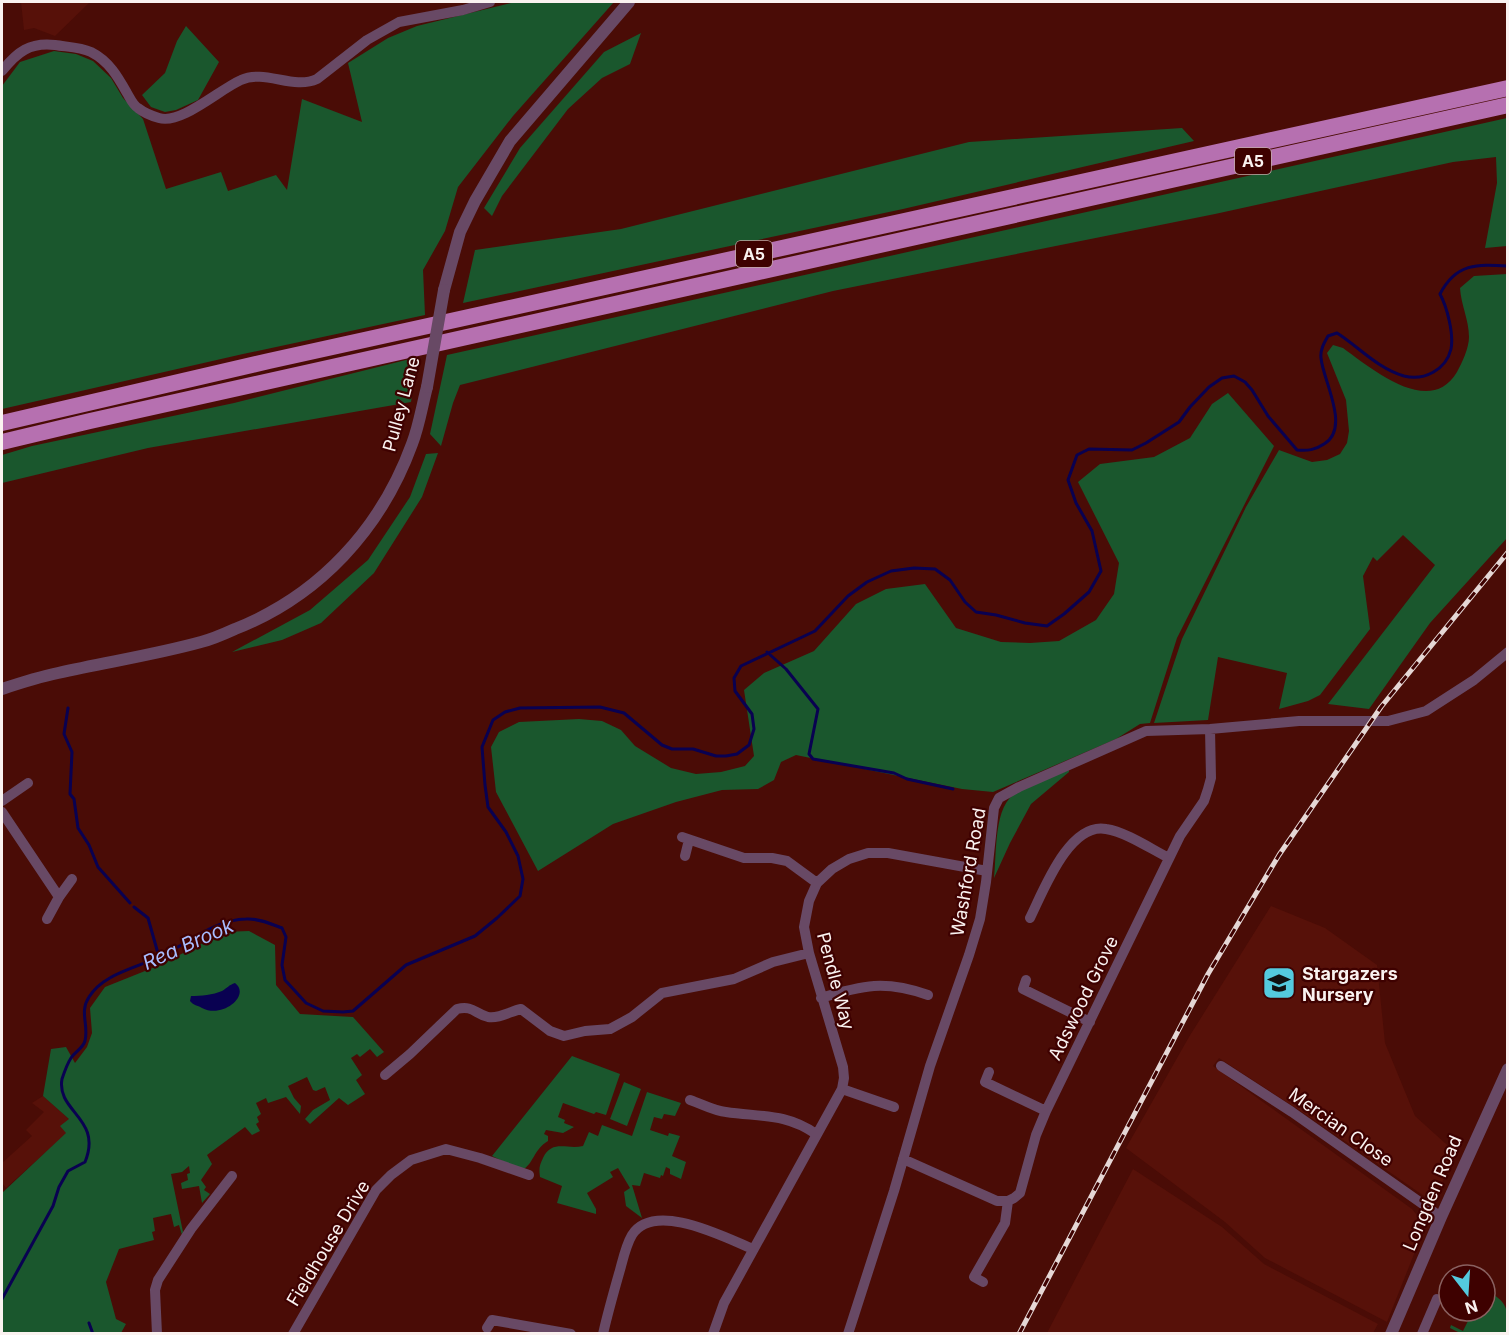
<svg xmlns="http://www.w3.org/2000/svg" width="1509" height="1335" viewBox="0 0 1509 1335" font-family="Inter,sans-serif">
  <style>
    .built { fill: #571109 }
    .green { fill: #1a572d }
    .water { fill: #090151 }
    .lines { fill: none; stroke-linecap: round; stroke-linejoin: round }
    .stream { stroke: #090151; stroke-width: 3 }
    .minor { stroke: #684965; stroke-width: 10 }
    .tertiary { stroke: #684965; stroke-width: 12 }
    .trunk { stroke: #b670b0; stroke-width: 16 }
    .rail-casing { stroke: #e5d7d5; stroke-width: 5 }
    .rail { stroke: #3e0100; stroke-width: 3; stroke-dasharray: 9; stroke-linecap: butt }
    .tertiary-bridge { stroke: #684965; stroke-width: 12 }
    .labels { text-anchor: middle; dominant-baseline: central; stroke-width: 4.5; stroke-linejoin: round; paint-order: stroke }
    .shield { fill: #3e0100; stroke: #c2aaa8; stroke-width: 1.5 }
    .shield-label { font-size: 16px; font-weight: bold; fill: #faf2f0 }
    .street-label { font-size: 18px; fill: #faf2f0; stroke: #3e0100 }
    .poi-label { font-size: 18px; font-weight: bold; fill: #faf2f0; stroke: #3e0100; text-anchor: start }
    .water-label { font-size: 20px; font-style: italic; fill: #a8bdff; stroke: #3e0100 }
  </style>
  <rect width="100%" height="100%" fill="#4a0c06"/>
  <path class="built" d="M17,2H90L55,36L34,28L24,30L21,2Z
    M1271,906L1325,928L1377,965L1385,1043L1415,1116L1456,1153L1437,1193L1424,1196L1319,1123L1219,1058L1213,1066L1412,1209L1420,1219L1422,1234L1387,1322L1265,1258L1225,1222L1126,1148L1189,1037Z
    M43,1096L70,1120L67,1133L6,1188L2,1183V1163L32,1136L26,1130L44,1112L32,1103Z
    M1133,1169L1222,1227L1264,1264L1378,1324L1373,1333H1047Z"/>
  <path class="green" d="M515,2H614L513,116L458,187L445,231L423,270L425,315L243,354L2,409V86L20,62L54,51L76,54L93,61L111,78L123,98L143,119L166,189L221,172L228,191L276,175L287,190L302,99L362,122L348,63L388,38L417,26Z
    M186,26L219,62L198,100L176,110L165,112L151,107L142,95L165,73L177,41Z
    M641,33L630,64L602,78L568,109L502,196L492,216L484,208L520,148L604,52Z
    M1507,118V246L1485,248L1497,183L1496,157L1453,162L1215,214L833,291L460,385L453,403L441,446L430,434L447,355Z
    M1182,128L1194,141L903,209L463,303L475,250L621,229L969,142Z
    M1507,274V538L1430,623L1369,709L1328,704L1435,565L1403,535L1377,561L1373,557L1363,576L1370,629L1320,695L1308,701L1279,709L1287,673L1218,657L1208,720L1154,723L1182,639L1246,507L1279,450L1312,462L1327,460L1340,454L1347,443L1349,431L1346,400L1327,353L1333,345L1343,348C1372,369 1430,418 1457,372C1462,363 1469,348 1469,337C1469,320 1461,305 1460,288L1474,276Z
    M418,357L411,402L148,448L2,483V455L32,446L234,403Z
    M1228,393L1274,446L1177,638L1150,723L1140,724L1116,739L993,792L962,789L796,755L781,762L774,780L758,789L722,790L676,802L613,824L538,871L496,792L491,747L499,732L519,722L579,719L602,721L621,730L635,746L671,768L696,774L721,772L745,766L754,756L744,690L764,673L814,651L856,604L886,589L925,584L956,628L1001,642L1030,643L1059,641L1096,620L1114,594L1119,563L1078,482L1100,464L1154,457L1190,438L1212,404Z
    M438,453L422,497L374,573L321,623L282,640L232,652L310,610L368,560L410,497L426,454Z
    M1069,770V772L1031,804L1010,843L994,878C997,854 993,805 1017,792C1033,783 1052,777 1069,770Z
    M249,931L275,945L276,985L300,1014L353,1017L384,1052L377,1057L370,1049L360,1057L357,1054L351,1058L362,1075L356,1080L365,1094L348,1105L339,1098L310,1124L305,1119L313,1110L330,1100L325,1087L316,1091L313,1090L307,1077L288,1086L294,1098L301,1106L300,1114L286,1097L268,1103L266,1098L256,1103L261,1114L257,1117L259,1122L256,1124L260,1131L252,1135L245,1127L207,1155L212,1164L201,1180L206,1187L204,1190L210,1194L202,1203L199,1186L182,1189L181,1183L188,1180L187,1174L190,1173L189,1166L182,1172L171,1174L183,1232L182,1235L179,1225L174,1227L171,1214L153,1218L155,1231L152,1232L154,1240L119,1249L106,1282L116,1319L126,1324L121,1333H2V1193L66,1133L60,1126L69,1119L43,1096L51,1049L66,1047L75,1063L87,1047L92,1033L90,1008L105,987L160,965L224,932Z
    M572,1056L620,1074L606,1115L596,1112L594,1114L563,1103L558,1117L565,1120L564,1123L574,1127L563,1133L546,1130L544,1134L548,1136V1141C533,1150 534,1164 522,1170L492,1156Z
    M624,1082L641,1089L627,1126L610,1119Z
    M647,1092L681,1103L675,1116L664,1114L662,1119L654,1117L650,1130L668,1136L669,1133L680,1136L672,1156L686,1162L681,1179L670,1174V1169L666,1167L663,1176L661,1175L660,1178L644,1173L640,1186L632,1185L642,1218L626,1206L624,1192L630,1188L618,1168L610,1172L613,1177L587,1193L596,1209V1214L557,1203L562,1186L540,1177C539,1169 539,1166 543,1158C552,1139 567,1150 583,1146L589,1132L598,1136L602,1125L632,1136Z
    M1485,1290C1509,1302 1508,1309 1507,1333H1460L1450,1328L1451,1325L1463,1331L1471,1315L1463,1311H1485Z"/>
  <path class="water" d="M235,983C251,995 223,1019 202,1008C197,1005 194,1006 190,1001L191,996C201,996 213,995 222,991C227,988 229,985 235,983Z"/>
  <g class="lines">
    <path class="stream" d="M767,652L786,669L818,709L809,754L813,759L894,773L907,779L953,789
      M68,708L64,734L72,752L70,794L74,799L78,828L89,845L98,867L130,903
      M134,907L148,918L159,957
      M2,1299L53,1206L59,1187L68,1171L85,1162C103,1118 56,1112 62,1079C64,1073 67,1064 71,1058C75,1052 83,1048 85,1041C89,1025 79,1012 89,997C103,974 136,968 159,957C186,945 215,919 246,919C258,918 271,924 282,928L286,937L282,965L285,980L306,1003L323,1011L343,1012L353,1011L406,965L475,936L497,918L520,896L523,879L518,856L506,832L488,807L485,785L482,747L493,720L505,712L520,708L600,707L624,713L662,745L672,749H693L716,756H726L737,754L749,745L754,729L752,714L735,691L734,678L741,666L815,631L848,596L867,582L891,571L914,568L935,569L950,580L965,602L976,612L996,615L1025,623L1047,626L1064,614L1089,592L1101,571L1092,531L1076,503L1068,480L1077,455L1089,449L1132,450L1146,443L1179,422L1190,407L1209,387L1222,378L1234,376L1245,382L1252,390L1268,416L1297,450C1308,451 1315,450 1324,444C1351,428 1323,381 1321,358C1320,350 1324,343 1328,336L1337,333C1359,347 1377,368 1404,376C1424,381 1446,370 1451,349C1454,334 1447,307 1440,294C1456,263 1477,264 1508,266
      M89,1323L93,1334"/>
    <path class="minor" d="M2,71C17,52 30,42 55,45C67,47 80,47 91,52C109,61 118,77 127,93C130,98 133,105 138,108C143,112 152,116 159,118C181,125 220,89 241,80C265,69 293,90 317,79L367,40L399,22L463,10L490,2
      M2,801L28,783
      M2,812L59,897L47,919
      M682,837L744,858H772L787,861L817,883
      M685,856L689,840
      M59,897L72,879
      M1030,918C1043,892 1069,822 1106,829C1126,832 1151,849 1169,858
      M1026,980L1023,989L1090,1022
      M821,998C863,985 885,980 928,995
      M1221,1066L1292,1112L1441,1217
      M989,1072L985,1082L1046,1111
      M385,1075L410,1054L457,1009C473,1005 475,1014 488,1017C499,1019 511,1011 521,1009L550,1031L564,1036L585,1031L610,1029L632,1017L662,993L734,979L773,962L809,953
      M842,1089L894,1107
      M690,1100C702,1104 714,1111 726,1112C760,1117 786,1113 816,1134
      M903,1159L997,1201H1008
      M983,1282L974,1277L1005,1223L1008,1201L1014,1198L1020,1193L1036,1135L1046,1111L1180,836L1204,801L1208,789L1211,778L1210,729
      M487,1328L492,1320L571,1334
      M157,1334L155,1290L158,1280L191,1229L232,1176
      M293,1334L376,1190L391,1175L411,1160L446,1149L480,1158L529,1175
      M603,1334C608,1312 614,1291 620,1270C623,1259 626,1245 632,1235C654,1200 726,1238 753,1249
      M713,1334L724,1303L842,1089L844,1078L843,1067L809,953L804,927L809,901L817,883L832,869L849,859L868,853H888L987,871
      M848,1334L894,1191L930,1066L969,955L980,919L986,882L994,808L999,798L1019,787L1146,731L1210,729L1299,721H1388L1426,711L1474,680L1508,652
      M1422,1334L1437,1299"/>
    <path class="tertiary" d="M444,290L460,232L475,201L510,141L629,2
      M2,689C20,683 39,677 58,673C106,662 154,655 201,642C213,639 224,634 235,629C319,596 381,529 412,444C419,426 422,406 427,387
      M1391,1334L1441,1217L1508,1069"/>
    <path class="trunk" d="M2,423L269,361L1508,88
      M2,442L90,421L1508,105"/>
    <defs>
      <path id="rail" d="M1019,1334L1208,974L1279,855L1381,707L1508,552"/>
    </defs>
    <use href="#rail" class="rail-casing"/>
    <use href="#rail" class="rail"/>
    <path class="tertiary-bridge" d="M427,387L444,290"/>
  </g>
  <defs>
    <symbol id="school-square" viewBox="-11 -11 22 22"><rect x="-9" y="-9" width="18" height="18" rx="4" fill="#54cade" stroke="#3e0100"/><path d="M0-5L7-2L0 1L-7-2ZM-4 1L0 2.5L4 1V4Q0 6-4 4Z" fill="#111"/></symbol>
  </defs>
  <g fill-rule="evenodd">
    <use href="#school-square" x="1260" y="964" width="38" height="38"/>
  </g>
  <g class="labels">
    <g class="shield">
      <rect x="1235" y="148" width="36" height="26" rx="4.5"/>
      <rect x="736" y="241" width="36" height="26" rx="4.5"/>
    </g>
    <g class="shield-label">
      <text x="1253" y="161">A5</text>
      <text x="754" y="254">A5</text>
    </g>
    <g class="street-label">
      <text transform="translate(401 404) rotate(-75)">Pulley Lane</text>
      <text transform="translate(968 872) rotate(-80)">Washford Road</text>
      <text transform="translate(836 981) rotate(75)">Pendle Way</text>
      <text transform="translate(1083 998) rotate(-64)">Adswood Grove</text>
      <text transform="translate(1341 1127) rotate(35)">Mercian Close</text>
      <text transform="translate(1432 1193) rotate(-67)">Longden Road</text>
      <text transform="translate(328 1243) rotate(-59)">Fieldhouse Drive</text>
    </g>
    <g class="poi-label">
      <text x="1302" y="973">Stargazers<tspan x="1302" dy="21">Nursery</tspan></text>
    </g>
    <g class="water-label">
      <text transform="translate(188 944) rotate(-24)">Rea Brook</text>
    </g>
  </g>
  <rect width="1509" height="1335" fill="none" stroke="#faf2f0" stroke-width="6"/>
  <g transform="translate(1467 1293) rotate(163)"><circle r="28" fill="#3e0100" stroke="#896160" stroke-width="1.5"/>
  <path d="M0-4.5L10 22L0 15L-10 22Z" fill="#54cade"/>
  <text y="-9" font-size="16" font-weight="bold" text-anchor="middle" fill="#faf2f0">N</text>
  </g>
</svg>
